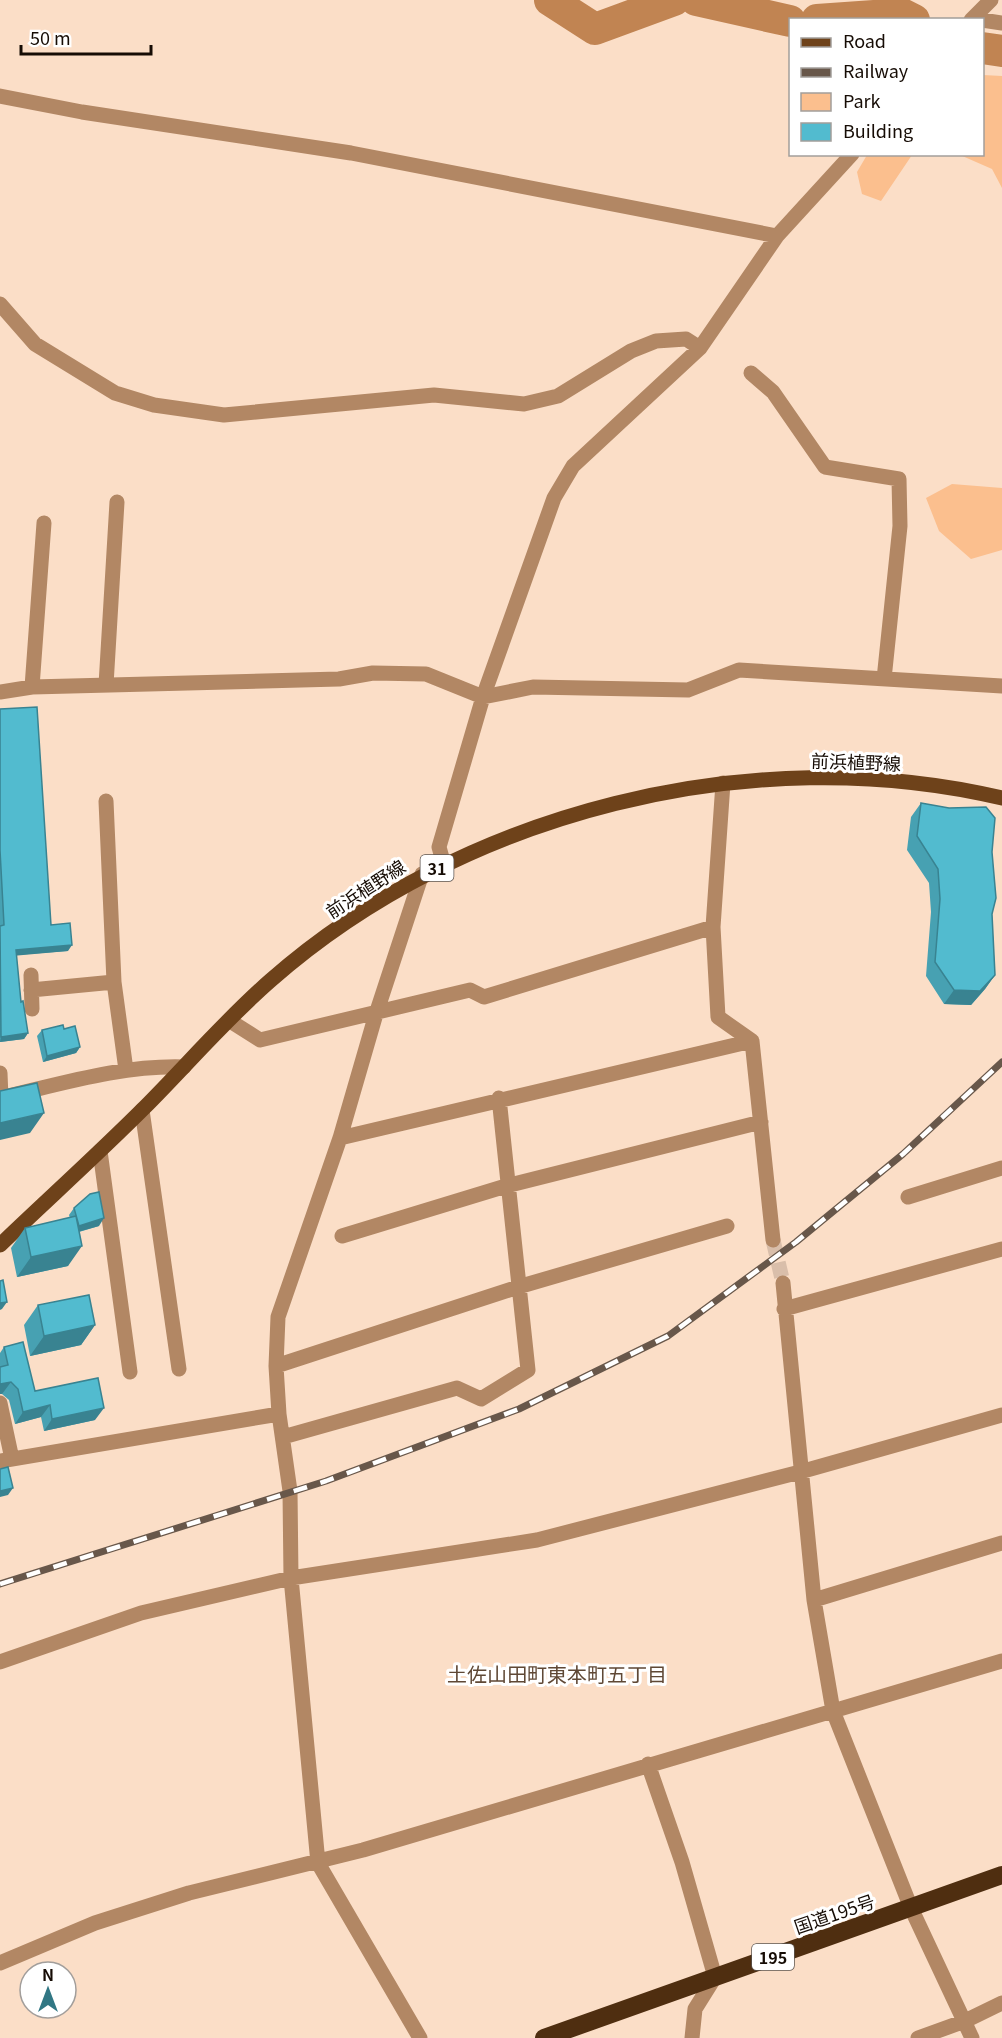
<svg xmlns="http://www.w3.org/2000/svg" width="1002" height="2038" viewBox="0 0 1002 2038" font-family="Georgia,'Noto Sans JP',serif">
  <style>
    .green { fill: #fbbf8e }
    .lines { fill: none; stroke-linecap: round; stroke-linejoin: round }
    .river { stroke: #c18452; stroke-width: 32 }
    .street-tunnel { stroke: #d9beaa; stroke-width: 15; stroke-dasharray: 15 8; stroke-linecap: butt }
    .street { stroke: #b28764; stroke-width: 15 }
    .primary { stroke: #6e421a; stroke-width: 15 }
    .highway { stroke: #4f2e10; stroke-width: 18 }
    .rail-casing { stroke: #68574a; stroke-width: 7 }
    .rail { stroke: #fff; stroke-width: 4.5; stroke-dasharray: 14; stroke-linecap: butt }
    .wall { fill: #47a1b2 }
    .shaded-wall { fill: #398391 }
    .building { fill: #52bbcf; stroke: #398391; stroke-width: 1.5 }
    .labels { text-anchor: middle; dominant-baseline: central; stroke-width: 6; stroke-linejoin: round; paint-order: stroke }
    .shield { fill: #fff; stroke: #5c5550; stroke-width: 1.5 }
    .shield-label { font-size: 16px; font-weight: bold; fill: #160c05 }
    .street-label { font-size: 18px; fill: #160c05; stroke: #fff }
    .neighbourhood-label { font-size: 20px; fill: #5f4835; stroke: #fff }
  </style>
  <rect width="100%" height="100%" fill="#fbdec7"/>
  <path class="green" d="M983,75L1002,76V188L992,169L960,155L982,154Z
    M867,155H912L881,201L862,194L857,172Z
    M952,484L1002,488V550L971,559L939,531L926,498Z"/>
  <g class="lines">
    <path class="river" d="M550,0L595,29L674,0
      M696,0L790,21
      M817,20L902,14L914,20
      M982,48L1002,51"/>
    <path class="street-tunnel" d="M773,1240L783,1283"/>
    <path class="street" d="M971,20L991,0
      M982,20L1002,23
      M0,96L82,112L351,153L777,236
      M0,304L35,344L115,393L154,405L224,415L434,395L524,404L558,396L631,351L656,341L686,339L700,348
      M751,373L773,392L825,467L899,479L900,526L884,679
      M106,685L117,502
      M32,687L44,523
      M0,692L32,687L339,679L373,673L426,674L483,697L533,687L688,690L739,670L1002,686
      M723,783L713,927L718,1017L752,1041L773,1240
      M106,801L114,982L126,1070
      M444,865L439,847L483,697L554,498L573,466L700,348L777,236L852,154
      M31,975L32,1009
      M31,990L114,982
      M230,1021L260,1040L470,990L484,997L713,927
      M0,1073L1,1098
      M0,1098C61,1084 122,1065 184,1067
      M142,1110L179,1369
      M340,1138L752,1041
      M100,1151L130,1372
      M908,1197L1002,1168
      M342,1236L506,1186L761,1122
      M783,1283L814,1600L833,1711L911,1908L972,2038
      M784,1309L1002,1249
      M276,1366L518,1287L727,1226
      M0,1403L12,1459
      M283,1437L457,1388L481,1399L528,1370L499,1098
      M0,1461L279,1414
      M814,1600L1002,1543
      M0,1662L141,1613L291,1578L537,1540L800,1472L1002,1415
      M648,1764L682,1862L715,1977L695,2009L692,2038
      M0,1963L95,1923L189,1893L363,1850L1002,1661
      M420,2038L318,1863L291,1578L290,1491L279,1414L276,1366L278,1317L340,1138L376,1014L422,874
      M918,2038L965,2021L1002,2003"/>
    <path class="primary" d="M0,1245C48,1199 97,1155 144,1108C186,1066 226,1019 271,980C463,811 753,739 1002,798"/>
    <path class="highway" d="M544,2038L1002,1875"/>
    <defs>
      <path id="rail" d="M0,1584L326,1481L519,1409L668,1336L796,1242L903,1154L1002,1062"/>
    </defs>
    <use href="#rail" class="rail-casing"/>
    <use href="#rail" class="rail"/>
  </g>
  <path class="wall" d="M0,709L51,925L68,951L16,955L21,1002L28,1033L24,1039L0,1042Z
    M921,803L992,852V914L995,975L985,989L971,1005L944,1004L926,976L931,912L929,883L907,850L911,817Z
    M64,1029L80,1047L76,1053L43,1062L37,1036L42,1030Z
    M74,1208L99,1226L79,1232L68,1266L17,1277L11,1248L25,1228L70,1218L69,1215Z
    M38,1305L95,1325L81,1345L30,1356L24,1325Z
    M4,1347L35,1391L95,1420L44,1431L41,1417L15,1424L9,1400L2,1394H0V1353Z"/>
  <path class="shaded-wall" d="M72,945L68,951L12,956L16,950Z
    M995,975L985,989L971,1005L944,1004L954,990Z
    M28,1033L24,1039L0,1042L1,1037Z
    M80,1047L76,1053L43,1062L47,1056Z
    M44,1113L30,1133L0,1140V1123Z
    M104,1218L99,1226L74,1233L79,1226Z
    M82,1246L68,1266L17,1277L31,1257Z
    M7,1302L2,1309L0,1310V1303Z
    M95,1325L81,1345L30,1356L44,1336Z
    M11,1382L2,1394H0V1384Z
    M50,1405L41,1417L15,1424L23,1412Z
    M104,1408L95,1420L44,1431L52,1419Z
    M13,1488L8,1495L0,1497V1491Z"/>
  <path class="building" d="M37,707L51,925L70,923L72,945L16,950L21,1002L23,1001L28,1033L1,1037L0,926L4,925L0,850V709Z
    M921,803L949,808L986,807L995,818L992,852L996,898L992,914L995,975L980,991L954,990L935,962L940,899L938,869L917,836Z
    M63,1025L64,1029L75,1026L80,1047L47,1056L42,1030Z
    M37,1083L44,1113L0,1123V1091Z
    M99,1192L104,1218L79,1226L74,1208L90,1194Z
    M76,1216L82,1246L31,1257L25,1228Z
    M3,1280L7,1302L0,1303V1281Z
    M89,1295L95,1325L44,1336L38,1305Z
    M23,1342L35,1391L98,1378L104,1408L52,1419L50,1405L23,1412L18,1389L11,1382L0,1384V1367L8,1365L4,1347Z
    M8,1467L13,1488L0,1491V1469Z"/>
  <g class="labels">
    <g class="shield">
      <rect x="420.5" y="855" width="33" height="26" rx="4.5"/>
      <rect x="752" y="1944" width="42" height="26" rx="4.5"/>
    </g>
    <g class="shield-label">
      <text x="437" y="868">31</text>
      <text x="773" y="1957">195</text>
    </g>
    <g class="street-label">
      <text transform="translate(856 761) rotate(2)">前浜植野線</text>
      <text transform="translate(365 888) rotate(-33)">前浜植野線</text>
      <text transform="translate(834 1913) rotate(-19)">国道195号</text>
    </g>
    <g class="neighbourhood-label">
      <text x="557" y="1673">土佐山田町東本町五丁目</text>
    </g>
  </g>
  <rect x="789" y="18" width="195" height="138" fill="#ffffff" stroke="#a29e9b" stroke-width="1.5"/>
  <rect x="801" y="38" width="30" height="9" fill="#6e421a" stroke="#a29e9b" stroke-width="1.5"/>
  <text x="843" y="48" font-size="18" fill="#160c05">Road</text>
  <rect x="801" y="68" width="30" height="9" fill="#68574a" stroke="#a29e9b" stroke-width="1.5"/>
  <text x="843" y="78" font-size="18" fill="#160c05">Railway</text>
  <rect x="801" y="93" width="30" height="18" fill="#fbbf8e" stroke="#a29e9b" stroke-width="1.5"/>
  <text x="843" y="108" font-size="18" fill="#160c05">Park</text>
  <rect x="801" y="123" width="30" height="18" fill="#52bbcf" stroke="#a29e9b" stroke-width="1.5"/>
  <text x="843" y="138" font-size="18" fill="#160c05">Building</text>
  <g transform="translate(48 1990)"><circle r="28" fill="#ffffff" stroke="#a29e9b" stroke-width="1.5"/>
  <path d="M0-4.5L10 22L0 15L-10 22Z" fill="#317784"/>
  <text y="-9" font-size="16" font-weight="bold" text-anchor="middle" fill="#160c05">N</text>
  </g>
  <path d="M21 45v9h130v-9" fill="none" stroke="#160c05" stroke-width="3"/>
  <text x="30" y="45" font-size="18" fill="#160c05" stroke="#ffffff" stroke-width="4.5" paint-order="stroke">50 m</text>
</svg>
